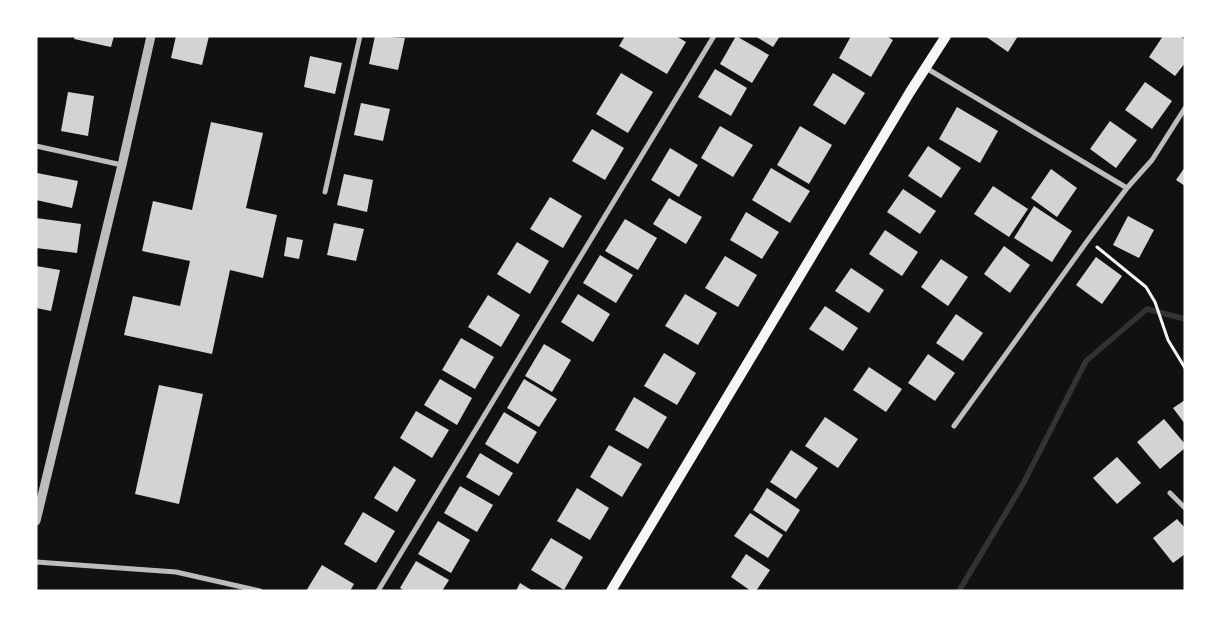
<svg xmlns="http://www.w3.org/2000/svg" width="1221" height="627" viewBox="0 0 1221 627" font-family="'DM Sans',sans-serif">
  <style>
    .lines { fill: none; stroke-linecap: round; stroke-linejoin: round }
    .stream { stroke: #333; stroke-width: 5.5 }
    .building { fill: #d3d3d3 }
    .path { stroke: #f5f5f5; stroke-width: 3 }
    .minor { stroke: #bcbcbc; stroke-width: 5 }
    .tertiary { stroke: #bcbcbc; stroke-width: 9 }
    .secondary { stroke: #f5f5f5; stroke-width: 10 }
  </style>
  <rect width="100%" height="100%" fill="#111"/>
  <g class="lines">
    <path class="stream" d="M959,591L1023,484L1086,361L1147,309L1185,319"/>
  </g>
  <path class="building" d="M75,36H114L111,47L74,39Z
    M176,36H209L202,65L171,58Z
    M375,36L405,38L398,70L369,64Z
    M625,36H676L686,42L667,74L619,46Z
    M736,36L769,55L752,83L720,64Z
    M755,36H780L773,47Z
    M851,36H886L893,40L871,77L839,58Z
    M985,36H1018L1008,52Z
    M1163,36H1180L1185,40V63L1175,76L1149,57Z
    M310,56L342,63L335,94L304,87Z
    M715,69L747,88L731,116L698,97Z
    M621,73L653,92L628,133L596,114Z
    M833,73L865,93L845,125L813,105Z
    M1145,82L1172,101L1152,129L1125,110Z
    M68,92L94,96L88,136L61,131Z
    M361,103L390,109L383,141L354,135Z
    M957,107L998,131L980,163L939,139Z
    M1110,121L1137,140L1116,168L1090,149Z
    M211,122L263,133L246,208L277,215L263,278L230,270L212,354L124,335L133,296L180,306L190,261L142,251L153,201L192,210Z
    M720,126L753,145L733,177L701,158Z
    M800,126L832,145L809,184L777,165Z
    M592,129L624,148L605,180L572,161Z
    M928,146L961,168L941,198L908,176Z
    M670,148L698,165L679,197L651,180Z
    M1185,167V186L1176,180Z
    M771,168L810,191L790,223L752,200Z
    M1051,169L1077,188L1057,217L1031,198Z
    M37,173L78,181L72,208L36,200Z
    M344,174L373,180L367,212L337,205Z
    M993,186L1028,209L1009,237L974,214Z
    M903,189L936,211L920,234L887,212Z
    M550,197L582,216L563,248L530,229Z
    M669,198L702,217L686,244L653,224Z
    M1034,206L1072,231L1052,262L1014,238Z
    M746,212L779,232L762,259L730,240Z
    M1128,216L1154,230L1139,258L1113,245Z
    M36,218L81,224L77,253L36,248Z
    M625,219L657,238L638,270L605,251Z
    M334,223L364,229L356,261L327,255Z
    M885,230L918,252L902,276L869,254Z
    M287,237L303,240L299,259L284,256Z
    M517,242L549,261L530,294L497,274Z
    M1004,246L1030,265L1010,293L984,274Z
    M600,255L633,275L616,303L583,283Z
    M725,256L757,275L738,307L705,288Z
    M1096,257L1122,276L1102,304L1076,285Z
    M941,259L968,277L948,306L921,287Z
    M36,266L60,270L51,311L36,308Z
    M851,268L884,290L869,313L835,291Z
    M578,294L610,314L593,342L561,322Z
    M685,294L717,313L698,345L665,326Z
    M488,295L520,315L501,347L468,327Z
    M825,306L858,328L843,351L809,329Z
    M956,314L983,333L963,361L936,343Z
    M461,338L494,357L475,389L442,370Z
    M544,344L571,360L552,392L525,376Z
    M664,353L696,373L677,405L644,386Z
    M928,354L955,373L935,401L908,383Z
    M869,367L902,389L886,412L853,390Z
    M440,379L472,398L457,425L424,405Z
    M524,379L557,399L539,427L507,408Z
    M159,385L203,394L179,504L135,494Z
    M634,397L667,417L648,449L615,430Z
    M1185,400V424L1173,408Z
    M416,411L449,430L432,458L400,438Z
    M504,412L537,432L518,464L485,444Z
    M825,417L858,439L838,468L805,446Z
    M1164,419L1185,444V448L1160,469L1137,442Z
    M609,445L642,464L622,497L590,477Z
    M791,450L818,468L796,499L770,482Z
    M480,453L513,473L499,496L466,477Z
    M1117,457L1141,483L1117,504L1093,478Z
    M394,466L416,480L397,512L374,498Z
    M460,486L493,505L477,532L444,513Z
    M577,488L609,508L590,540L557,521Z
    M767,488L800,510L786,532L753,510Z
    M363,512L395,531L376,563L344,544Z
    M750,513L783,535L768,558L734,536Z
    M1177,519L1185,528V554L1173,563L1153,538Z
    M438,521L470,540L451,573L418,554Z
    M551,538L583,557L564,590L531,570Z
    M746,554L770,570L756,591H751L731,577Z
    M416,561L449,580L442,591H405L400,588Z
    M322,565L354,584L350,591H306Z
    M520,583L533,591H516Z"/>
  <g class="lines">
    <path class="path" d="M1097,247L1146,287L1155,302L1168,340L1185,368"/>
    <path class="minor" d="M926,68L1127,188
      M36,146L122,165
      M325,192L360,36
      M954,426L1088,240L1127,188L1152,160L1185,108
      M1170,493L1185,508
      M36,562L176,572L260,591
      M378,591L714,36"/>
    <path class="tertiary" d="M36,521L122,165L151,36"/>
    <path class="secondary" d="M611,591L910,92L946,36"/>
  </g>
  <rect width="1221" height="627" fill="none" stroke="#ffffff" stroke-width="75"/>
</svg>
